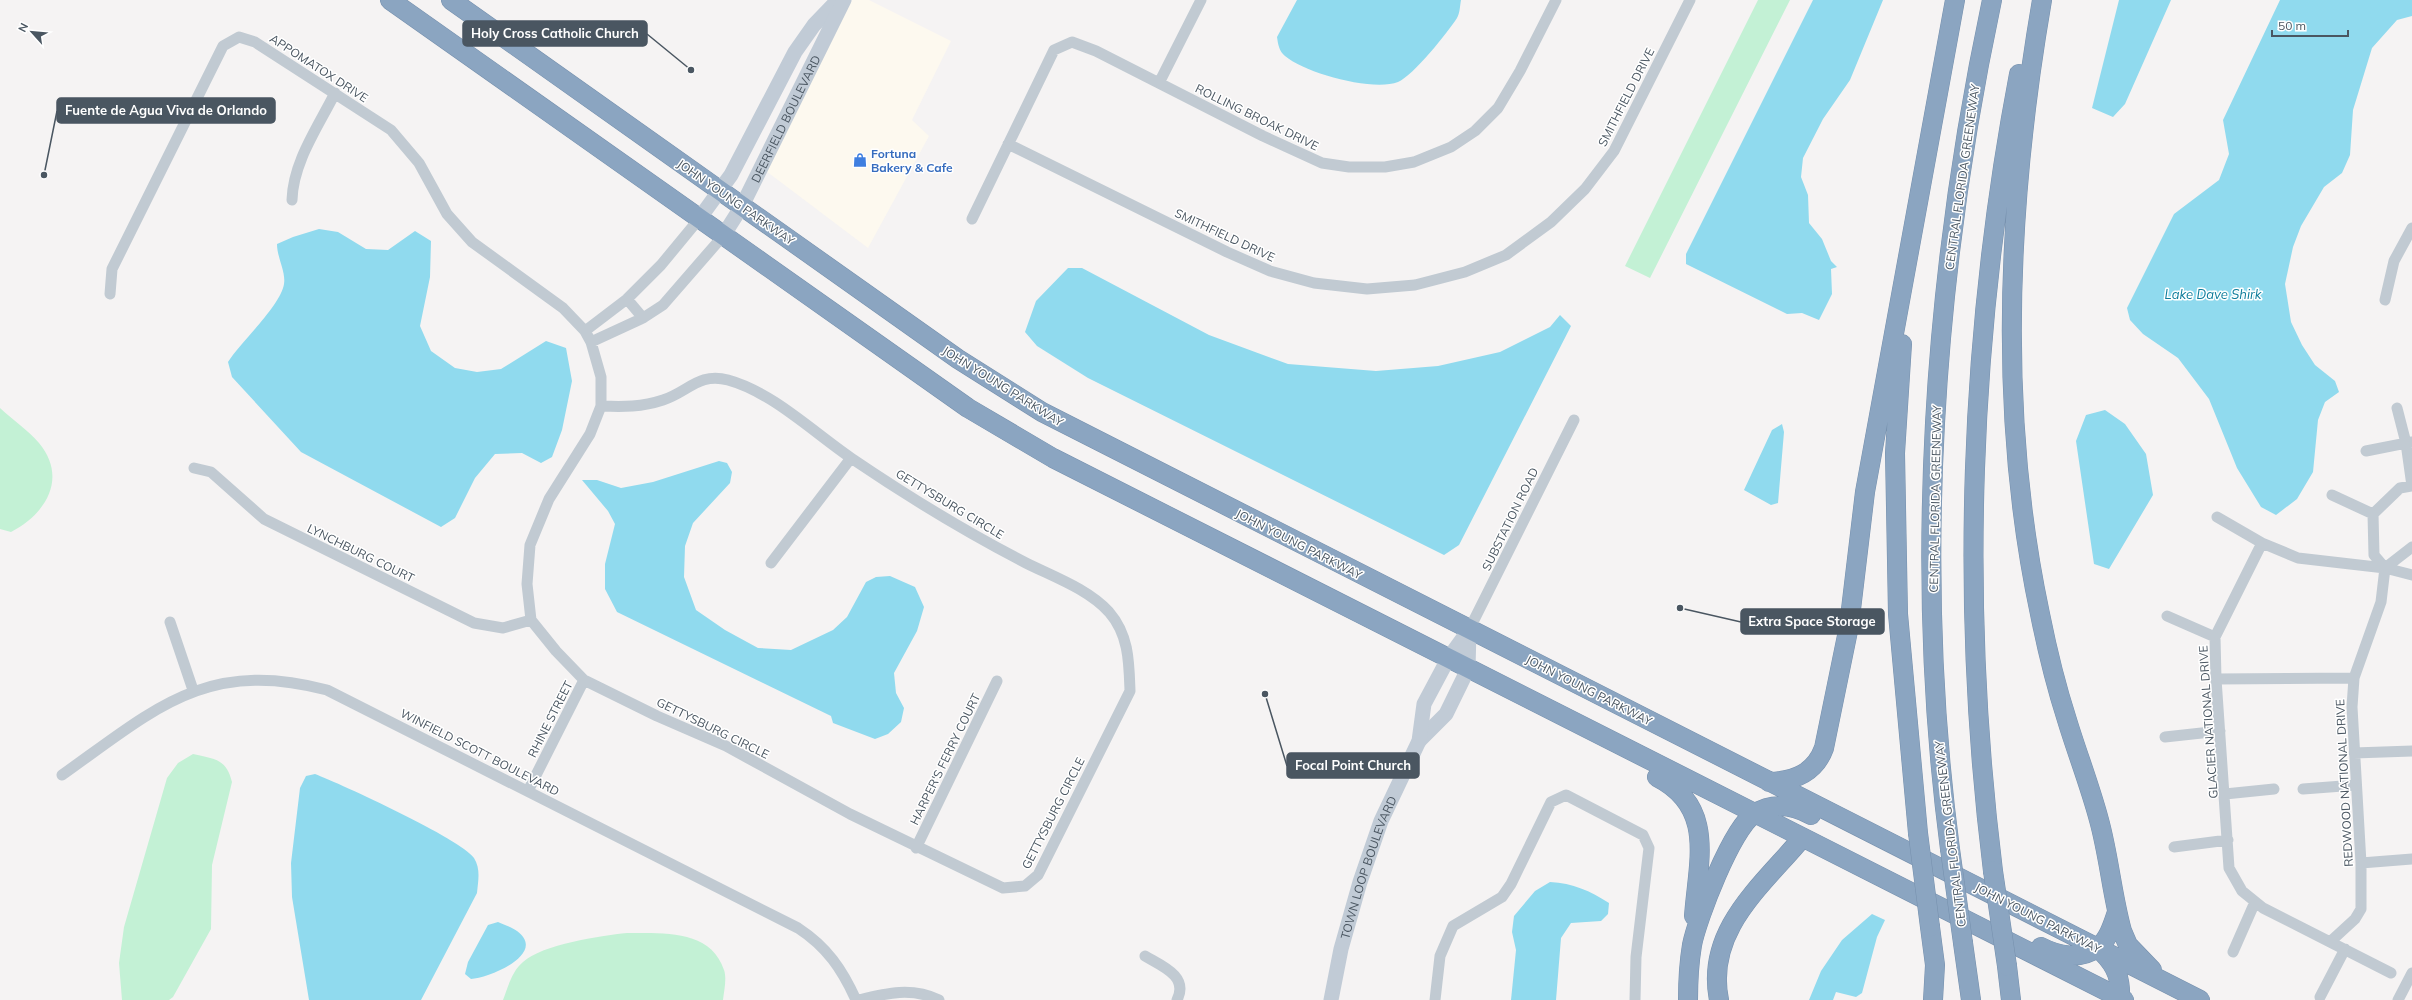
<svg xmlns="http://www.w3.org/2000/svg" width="2412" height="1000" viewBox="0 0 2412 1000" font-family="Mulish,sans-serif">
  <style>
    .commercial { fill: #fdf9ef }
    .green { fill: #c3f1d5 }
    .water { fill: #90daee }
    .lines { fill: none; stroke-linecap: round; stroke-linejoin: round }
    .highway-casing { stroke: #7690ad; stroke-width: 20 }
    .street { stroke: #c1cad2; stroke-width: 11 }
    .secondary { stroke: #c1cbd6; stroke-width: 15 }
    .highway { stroke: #8ba5c1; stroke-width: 19 }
    .highway-bridge-casing { stroke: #7690ad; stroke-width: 20; stroke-linecap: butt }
    .highway-bridge { stroke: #8ba5c1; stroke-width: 19 }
    .labels { text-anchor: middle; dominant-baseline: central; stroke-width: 3; stroke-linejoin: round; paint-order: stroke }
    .street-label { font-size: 12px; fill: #4a5661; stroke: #fff }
    .shop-label { font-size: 12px; font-weight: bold; fill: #366cbe; stroke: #fff; text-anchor: start }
    .water-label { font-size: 13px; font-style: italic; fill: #0c7c9b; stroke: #fff }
    .leader { fill: none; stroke: #4a5661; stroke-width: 1.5 }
    .callout-dot { fill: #4a5661; stroke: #fff; stroke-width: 1.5 }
    .callout { fill: #4a5661; stroke: #4a5661; stroke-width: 1.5 }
    .callout-label { font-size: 13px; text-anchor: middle; font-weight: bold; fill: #fff }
  </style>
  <rect width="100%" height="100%" fill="#f5f3f3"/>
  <path class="commercial" d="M852,0H869L951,41L912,120L929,136L868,248L766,171Z"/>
  <path class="green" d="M1758,0H1790L1650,278L1625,266Z
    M0,408C13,420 28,430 39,443C68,478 46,514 11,532L0,529Z
    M193,754C214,759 226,758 232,782L212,865L211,929L173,997L169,1000H122L119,963L124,927L167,778L178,763Z
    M627,933C662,933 711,929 724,970C727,978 724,991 723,1000H503C508,987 512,971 523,962C543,944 600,936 627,933Z"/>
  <path class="water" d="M1297,0H1461C1460,5 1460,13 1457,18C1448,32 1413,76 1398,82C1373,92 1305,73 1285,56C1279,51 1278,44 1277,37Z
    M1813,0H1883L1850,80L1823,119L1803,158L1801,177L1808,195L1809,223L1822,239L1831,261L1837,267L1831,269L1832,294L1819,320L1802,313L1787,314L1686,264V254Z
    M2119,0H2171L2125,104L2113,117L2092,108Z
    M2280,0H2412V16L2397,20L2372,48L2353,110L2350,155L2342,173L2324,187L2301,226L2293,247L2285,284L2291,322L2302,345L2315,365L2335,381L2339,392L2325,402L2318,420L2313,472L2297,499L2276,515L2261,507L2237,468L2209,399L2178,358L2143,334L2130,320L2127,308L2174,214L2219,180L2229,154L2223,120Z
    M319,229L338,232L366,249L388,250L415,231L431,241L430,277L420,326L431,351L455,368L477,372L501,369L546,341L566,348L572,381L562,430L552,457L541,463L522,453L495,454L475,478L455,518L441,527L301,452L232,377L228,362C241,342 281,305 284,284C286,271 277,258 277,244L293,237Z
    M1068,268H1082L1209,335L1288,364L1376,371L1438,366L1500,352L1550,327L1560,315L1571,326L1459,545L1444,555L1088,378L1037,346L1025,332L1036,301Z
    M2105,410L2125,424L2146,454L2153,495L2109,569L2094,564L2076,441L2086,415Z
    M1782,424L1784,432L1778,503L1771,505L1744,490L1772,430Z
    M719,461L727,463L732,472L730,483L693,523L685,546L684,577L696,610L725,630L758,648L791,650L833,630L847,617L866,582L876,577L890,576L915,587L924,607L917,631L894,673L896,693L904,708L901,722L888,734L875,739L833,723L831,716L617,612L605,589V564L615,524L608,511L582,480H597L621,488L653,482Z
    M315,774C341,784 461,839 474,858C481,869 478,881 477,893L421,1000H309L292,897L291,863L300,788L306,776Z
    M1550,882C1573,883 1590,891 1609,903L1608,914L1601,921L1571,923L1561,938L1556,1000H1511L1516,950L1512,932L1514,916L1535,891Z
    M1872,914L1885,920L1877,937L1862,993L1856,997L1836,992L1833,1000H1809L1821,971L1842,940Z
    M498,922C504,925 512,927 517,931C548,954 489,978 471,979L465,974L468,962L488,925Z"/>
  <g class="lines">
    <defs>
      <path id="highway" d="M390,0L968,408L1053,458L2124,1000
        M451,0L958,359L1042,412L2200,1000
        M2042,0C2007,203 1997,412 2040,614C2047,649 2056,686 2067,720C2077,753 2090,786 2099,820C2109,856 2112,895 2122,931L2128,945L2152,970
        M1902,344L1895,453L1898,614L1918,833
        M1657,777C1716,807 1698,861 1694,916
        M1769,782C1795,781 1815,773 1824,748L1849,626L1865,492L1955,0
        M1950,849C1913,568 1933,277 1992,0
        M1993,871C1960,606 1969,336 2019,74
        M1930,927L1935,965L1933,1000
        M1963,943L1971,1000
        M2041,947C2058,956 2080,960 2097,948C2108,941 2113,924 2117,912
        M2103,953C2117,967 2121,980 2120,1000
        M2007,966L2011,1000
        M1688,1000C1688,982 1689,963 1692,945C1697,919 1732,828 1754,814C1772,802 1793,805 1811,815
        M1719,1000C1705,930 1762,886 1802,838"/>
    </defs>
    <use href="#highway" class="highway-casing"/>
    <path class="street" d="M1159,83L1201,0
      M1008,144L1227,252L1270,271L1314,283L1367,289L1415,285L1465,272L1506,255L1551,222L1585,189L1614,151L1690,0
      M292,200C293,162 318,127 335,93
      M972,219L1054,50L1072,42L1096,51L1263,136L1322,163L1349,167H1385L1414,162L1451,147L1475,131L1498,108L1520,71L1556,0
      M110,294L112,269L223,46L239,37L255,42L391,130L419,163L447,214L472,242L563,308L585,331L591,342L601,377V406L590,434L549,499L530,545L527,584L531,620L556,651L584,680L657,716L726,746L850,814L1003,888L1025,886L1038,875L1130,691C1129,662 1129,635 1109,612C1088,589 1054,577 1026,563C966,532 907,496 851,458C813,432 772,392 728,380C699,372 688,392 663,400C642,407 623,407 601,406
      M627,299L643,318
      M2385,300L2394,261L2412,228
      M585,331L627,299L661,265L699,219
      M591,342L643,318L663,305L723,236
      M2397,408L2406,443L2412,486
      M2366,451L2412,442
      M194,468L211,472L264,519L474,623L503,628L531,620
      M2332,495L2373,514
      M2217,517L2262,543
      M771,563L851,458
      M2385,568L2374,555L2373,514L2400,488L2412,486
      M2167,616L2215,637
      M170,622L193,690
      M1469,630L1574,420
      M2216,679L2354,678
      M2165,737L2220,731
      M2354,753L2412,751
      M62,775C155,709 206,658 327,690L798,928C827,947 842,969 856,1000
      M2303,789L2356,785
      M528,791L584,680
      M2225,794L2274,789
      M2174,847L2228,840
      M916,848L997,681
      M2361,863L2412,859
      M2331,941L2355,919L2361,909V863L2352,707L2354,678L2381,602L2385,568L2412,547
      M2233,952L2255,902
      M1145,956C1162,966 1189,976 1177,1000
      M2391,973L2263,908L2242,891L2229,868L2216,679L2215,637L2262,543L2298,558L2385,568L2412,575
      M2320,997L2345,949
      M859,1000C887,993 912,987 939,1000
      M1435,1000L1440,956L1453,926L1502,897L1511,884L1551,802L1566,795L1643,835L1649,848L1636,957L1635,1000
      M2398,1000L2412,973"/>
    <g class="secondary">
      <path d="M699,219L731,175L795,52L814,25L838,0"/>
      <path id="s1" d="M723,236L742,206L844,0"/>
      <path d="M1419,741L1446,714L1468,669L1469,630"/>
      <path id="s2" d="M1331,1000L1341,949L1360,882L1381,821L1419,741L1424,704L1448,659L1469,630"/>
    </g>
    <use href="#highway" class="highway"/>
    <defs>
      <path id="highway-bridge" d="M1918,833L1930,927
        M1950,849L1963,943
        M1993,871L2007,966"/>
    </defs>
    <use href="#highway-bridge" class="highway-bridge-casing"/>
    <use href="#highway-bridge" class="highway-bridge"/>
  </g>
  <defs>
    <symbol id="shop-bare" viewBox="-9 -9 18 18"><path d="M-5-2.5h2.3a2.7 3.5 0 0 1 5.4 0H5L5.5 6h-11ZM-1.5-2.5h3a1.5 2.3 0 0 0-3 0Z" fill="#3f7fe0" stroke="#fff" stroke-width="2.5" paint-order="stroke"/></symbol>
  </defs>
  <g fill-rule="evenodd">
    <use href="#shop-bare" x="850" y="150" width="20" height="20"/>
  </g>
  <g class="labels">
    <g class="street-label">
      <text transform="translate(319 68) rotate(33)">APPOMATOX DRIVE</text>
      <text transform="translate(1626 97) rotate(-63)">SMITHFIELD DRIVE</text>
      <text transform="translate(1257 117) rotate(26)">ROLLING BROAK DRIVE</text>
      <text stroke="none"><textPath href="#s1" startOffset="133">DEERFIELD BOULEVARD</textPath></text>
      <text transform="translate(1962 177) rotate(-82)">CENTRAL FLORIDA GREENEWAY</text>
      <text transform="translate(736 202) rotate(35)">JOHN YOUNG PARKWAY</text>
      <text transform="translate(1225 235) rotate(25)">SMITHFIELD DRIVE</text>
      <text transform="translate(1003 386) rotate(32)">JOHN YOUNG PARKWAY</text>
      <text transform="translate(1935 499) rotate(-89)">CENTRAL FLORIDA GREENEWAY</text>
      <text transform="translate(950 504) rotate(31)">GETTYSBURG CIRCLE</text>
      <text transform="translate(1510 519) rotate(-64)">SUBSTATION ROAD</text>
      <text transform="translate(1299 544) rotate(27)">JOHN YOUNG PARKWAY</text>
      <text transform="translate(361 553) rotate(26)">LYNCHBURG COURT</text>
      <text transform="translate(1589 690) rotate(27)">JOHN YOUNG PARKWAY</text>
      <text transform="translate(550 719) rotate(-63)">RHINE STREET</text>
      <text transform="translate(2208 722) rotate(-94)">GLACIER NATIONAL DRIVE</text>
      <text transform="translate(713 728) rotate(26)">GETTYSBURG CIRCLE</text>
      <text transform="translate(480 752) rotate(27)">WINFIELD SCOTT BOULEVARD</text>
      <text transform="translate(945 759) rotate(-64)">HARPER'S FERRY COURT</text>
      <text transform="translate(2344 783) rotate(-93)">REDWOOD NATIONAL DRIVE</text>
      <text transform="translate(1053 813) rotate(-63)">GETTYSBURG CIRCLE</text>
      <text transform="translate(1950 834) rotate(-97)">CENTRAL FLORIDA GREENEWAY</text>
      <text stroke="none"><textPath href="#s2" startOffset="138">TOWN LOOP BOULEVARD</textPath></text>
      <text transform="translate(2038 918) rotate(27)">JOHN YOUNG PARKWAY</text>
    </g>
    <g class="shop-label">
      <text x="871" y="153">Fortuna<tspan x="871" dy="14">Bakery &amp; Cafe</tspan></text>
    </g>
    <g class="water-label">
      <text x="2213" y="294">Lake Dave Shirk</text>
    </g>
  </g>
  <path class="leader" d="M691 70L647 34M44 175L57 111M1680 608L1741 622M1265 694L1287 766"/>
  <g class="callout-dot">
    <circle cx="691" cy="70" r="4"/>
    <circle cx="44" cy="175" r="4"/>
    <circle cx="1680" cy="608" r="4"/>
    <circle cx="1265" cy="694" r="4"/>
  </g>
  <g class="callout">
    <rect x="463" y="21" width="184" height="25" rx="4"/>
    <rect x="57" y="98" width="218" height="25" rx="4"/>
    <rect x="1741" y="609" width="143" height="25" rx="4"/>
    <rect x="1287" y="753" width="132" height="25" rx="4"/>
  </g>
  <g class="callout-label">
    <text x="555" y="38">Holy Cross Catholic Church</text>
    <text x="166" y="115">Fuente de Agua Viva de Orlando</text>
    <text x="1812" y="626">Extra Space Storage</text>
    <text x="1353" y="770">Focal Point Church</text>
  </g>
  <g transform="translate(32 32) rotate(297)" stroke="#ffffff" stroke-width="3" paint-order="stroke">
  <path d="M0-3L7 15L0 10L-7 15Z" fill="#4a5661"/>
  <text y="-6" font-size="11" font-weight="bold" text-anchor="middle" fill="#4a5661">N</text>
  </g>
  <path d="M2272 30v6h76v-6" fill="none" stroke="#4a5661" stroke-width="2"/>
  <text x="2278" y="30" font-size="12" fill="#4a5661" stroke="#ffffff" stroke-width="3" paint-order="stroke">50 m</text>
</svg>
